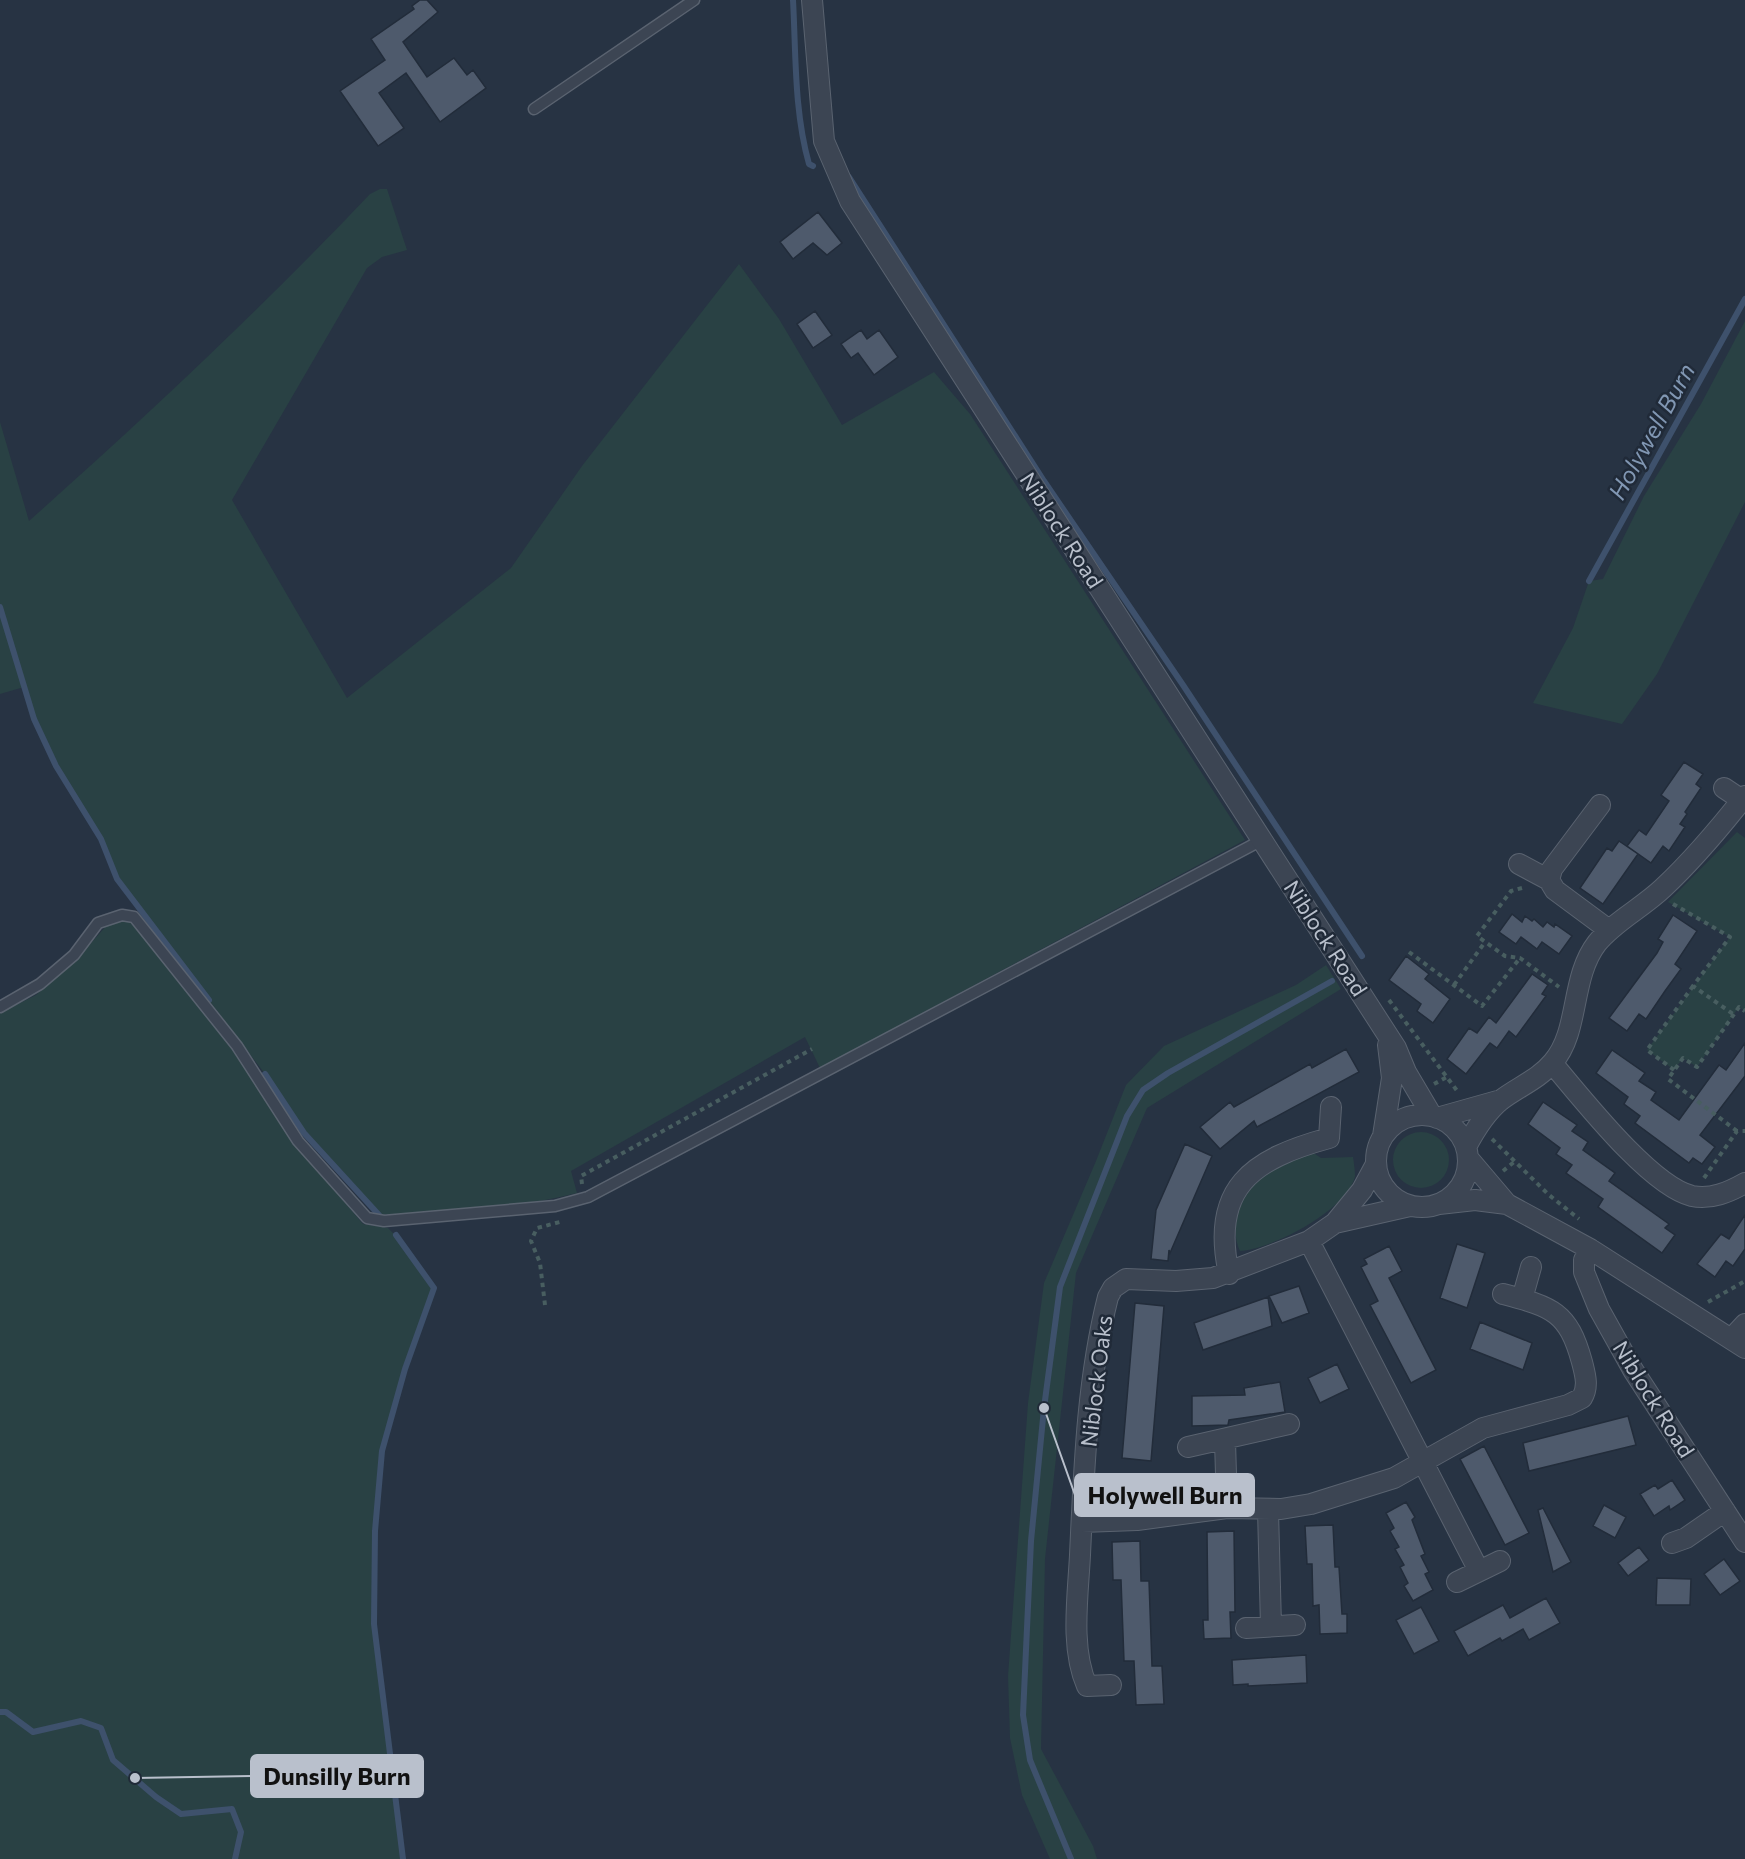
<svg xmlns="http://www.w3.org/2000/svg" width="1745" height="1859" viewBox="0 0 1745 1859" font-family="Commissioner,sans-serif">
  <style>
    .green { fill: #294144 }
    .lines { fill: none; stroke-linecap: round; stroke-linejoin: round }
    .stream { stroke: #3e516c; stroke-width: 6 }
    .building { fill: #4e5a6c; stroke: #222c3a; stroke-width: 1.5 }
    .lane-casing { stroke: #5a6370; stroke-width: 13 }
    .street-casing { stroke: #5a6370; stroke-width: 22 }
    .path { stroke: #485e60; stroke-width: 4; stroke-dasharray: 4.5 4.5; stroke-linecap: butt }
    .lane { stroke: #3c4553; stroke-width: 10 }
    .street { stroke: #3c4553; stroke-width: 20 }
    .labels { text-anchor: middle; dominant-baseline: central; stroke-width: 5; stroke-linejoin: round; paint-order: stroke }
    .street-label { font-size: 22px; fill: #b9c0cc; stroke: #202a38 }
    .water-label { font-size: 24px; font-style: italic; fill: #8197b3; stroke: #202a38 }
    .leader { fill: none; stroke: #b9c0cc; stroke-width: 2 }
    .callout-dot { fill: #b9c0cc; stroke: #202a38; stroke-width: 2 }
    .callout { fill: #b9c0cc; stroke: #b9c0cc; stroke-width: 2 }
    .callout-label { font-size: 24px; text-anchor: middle; font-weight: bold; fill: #111 }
  </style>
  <rect width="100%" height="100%" fill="#273343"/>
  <path class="green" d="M380,189H387L407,250L382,257L367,268L232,500L347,698L511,568L582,466L739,264L779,319L842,425L934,372L970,414L1245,840L820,1068L805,1037L571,1171L577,1193C512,1210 445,1211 379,1215L304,1133L265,1074L117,879L101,839L56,766L34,719L24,687L0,694V422L29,521C147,416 261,309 370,194Z
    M1745,321V502L1657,674L1622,724L1533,703L1573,628L1589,581L1603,579L1644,496L1701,404Z
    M1737,832L1745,838V1011L1739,1007L1697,1067L1683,1058L1674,1070L1647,1050L1730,937L1668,902Z
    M126,919L137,929L231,1048L303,1153L363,1224L388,1228L402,1242L434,1288L413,1342L379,1462L375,1531L372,1601L390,1772L403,1859H0V1013L36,995L82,953L109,923Z
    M1326,965L1341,989L1147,1108L1076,1273L1045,1559L1041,1749L1093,1846L1097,1859H1050L1022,1795L1010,1738L1008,1676L1028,1403L1044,1283L1096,1161L1126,1085L1164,1046L1296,985Z
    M1393 1160a28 28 0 1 1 56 0a28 28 0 1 1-56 0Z
    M1312,1152L1321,1158L1353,1157C1354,1163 1355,1171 1355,1176C1349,1209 1271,1250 1240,1251C1226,1222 1247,1184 1272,1169C1284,1162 1299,1157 1312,1152Z"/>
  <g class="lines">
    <path class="stream" d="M793,0C796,54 794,111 809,164L813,166
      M849,177L1044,481L1183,685L1362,956
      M1589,581L1745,299
      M0,607L34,719L56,766L101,839L117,879L209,1000
      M265,1074L304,1133L379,1215
      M396,1235L434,1288L405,1369L382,1451L375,1531L374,1624L403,1859
      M0,1712H6L33,1732L81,1721L101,1728L113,1760L156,1797L181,1814L232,1809L241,1832L235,1859
      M1071,1859L1030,1760L1023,1715L1031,1541L1044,1408L1060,1287L1127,1116L1143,1090L1168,1073L1332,981"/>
  </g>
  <path class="building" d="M420,0H427L438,12L403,42L427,77L454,58L467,75L473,70L486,88L440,122L406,73L379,93L404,128L378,146L340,91L385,60L371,39L414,9L412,6Z
    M818,212L842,243L827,255L813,243L793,259L780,242Z
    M815,311L832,335L813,348L797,324Z
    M861,330L867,339L879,330L898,357L874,375L858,353L851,358L841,344Z
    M1684,762L1703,774L1696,784L1701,788L1685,812L1687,814L1680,824L1685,827L1669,851L1663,846L1651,863L1627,846L1639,830L1646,835L1669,801L1661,795Z
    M1619,841L1638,854L1603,904L1580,888L1607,848L1612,851Z
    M1512,914L1522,922L1525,916L1532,921L1534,919L1543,927L1547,922L1554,927L1555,924L1572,936L1559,954L1542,942L1537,949L1521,937L1516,944L1499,932Z
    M1673,915L1697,931L1675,964L1681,969L1665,991L1646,1019L1639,1014L1627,1031L1609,1018L1657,953L1663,942L1658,939Z
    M1406,956L1429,974L1425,979L1450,999L1433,1023L1417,1011L1421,1004L1389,980Z
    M1532,974L1548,985L1542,994L1546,996L1516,1037L1509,1031L1497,1048L1490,1043L1466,1074L1447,1059L1469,1028L1477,1033L1489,1017L1496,1023Z
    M1745,1043V1076L1700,1135L1715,1147L1702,1164L1693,1158L1689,1163L1635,1123L1640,1116L1624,1104L1628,1097L1596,1073L1612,1050L1645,1073L1639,1081L1656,1092L1651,1100L1679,1120L1719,1065L1726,1070Z
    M1346,1049L1359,1072L1257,1127L1254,1121L1220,1149L1200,1127L1230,1102L1234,1107L1310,1064L1312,1068Z
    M1543,1102L1577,1125L1572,1131L1588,1142L1583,1150L1615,1173L1609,1181L1669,1224L1665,1228L1675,1235L1662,1253L1598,1207L1603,1199L1566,1173L1572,1165L1556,1154L1560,1148L1528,1124Z
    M1185,1144L1212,1156L1170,1253L1169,1250L1168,1261L1151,1259L1156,1210Z
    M1745,1215V1249L1733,1266L1726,1261L1715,1277L1697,1264L1721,1234L1729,1239Z
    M1457,1244L1485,1253L1467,1308L1440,1298Z
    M1389,1246L1402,1271L1389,1278L1436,1370L1411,1383L1370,1305L1378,1301L1361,1267L1367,1264L1364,1259Z
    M1299,1286L1309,1313L1282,1323L1269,1296Z
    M1268,1297L1272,1326L1203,1350L1194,1323Z
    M1135,1303L1164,1306L1151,1461L1122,1458Z
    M1480,1322L1532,1343L1523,1370L1470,1349Z
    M1337,1364L1349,1389L1320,1403L1308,1378Z
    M1280,1382L1285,1412L1229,1420L1228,1425L1192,1426V1396L1245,1395L1244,1388Z
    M1628,1416L1636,1445L1529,1471L1523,1443Z
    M1484,1446L1529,1533L1505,1545L1460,1459Z
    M1672,1480L1685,1500L1670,1510L1669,1506L1654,1516L1640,1494L1655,1485L1658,1489Z
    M1406,1502L1415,1517L1412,1520L1425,1554L1421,1556L1429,1572L1425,1574L1433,1590L1413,1601L1404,1586L1408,1583L1400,1567L1404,1565L1395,1549L1399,1547L1390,1531L1394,1528L1386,1513Z
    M1604,1505L1626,1517L1615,1538L1593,1526Z
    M1543,1508L1571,1562L1553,1572L1538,1510Z
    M1333,1525L1335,1567H1339L1342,1614H1347V1633L1320,1634L1319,1605L1313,1606L1312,1564H1307L1305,1526Z
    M1234,1531L1235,1612H1230L1231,1638L1204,1639L1203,1620H1208L1207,1532Z
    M1140,1541L1141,1581H1149L1152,1666H1162L1164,1704L1136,1705L1134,1661H1124L1121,1580H1113L1112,1542Z
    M1639,1547L1649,1560L1628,1576L1618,1563Z
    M1724,1559L1740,1581L1720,1595L1704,1574Z
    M1657,1578L1691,1579L1690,1605H1656Z
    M1546,1598L1560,1623L1529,1640L1523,1629L1502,1641L1500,1638L1468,1656L1454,1631L1503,1605L1510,1618Z
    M1421,1607L1439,1641L1414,1654L1396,1620Z
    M1306,1655L1307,1683L1248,1686V1684L1233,1685L1232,1660Z"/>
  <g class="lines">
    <defs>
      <path id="lane" d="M534,109L694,0
        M0,1007L40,984L74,955L98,923L122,915L134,917L237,1046L298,1141L367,1218L384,1221L555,1206L588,1197L1262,840"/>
      <path id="street" d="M812,0L824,141L850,201L1396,1048L1406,1072L1432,1116
        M1724,788L1742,800
        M1600,805L1552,869L1549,880L1555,890L1609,930
        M1519,864L1549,880
        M1552,1063C1581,1097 1650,1186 1692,1196C1711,1200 1729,1192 1745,1183
        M1376 1161a46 46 0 1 1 92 0a46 46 0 1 1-92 0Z
        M1437,1118L1501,1100
        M1383,1136L1392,1078L1388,1045
        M1466,1147C1475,1130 1486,1112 1501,1100C1518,1087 1539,1079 1553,1062C1580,1031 1570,978 1597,943C1615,921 1642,908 1663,888C1694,859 1719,829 1745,796
        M1468,1158L1507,1204L1590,1249L1745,1348
        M1439,1204L1475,1200L1507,1204
        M1335,1223L1410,1206
        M1309,1241L1479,1571
        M1590,1249L1584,1260V1272L1599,1309L1633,1370L1745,1542
        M1229,1274C1210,1188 1252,1159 1329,1138L1331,1107
        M1522,1299L1531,1267
        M1732,1338L1745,1324
        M1225,1441L1227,1508
        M1188,1447L1289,1424
        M1268,1510L1271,1626
        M1082,1522L1137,1520L1227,1508L1281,1509L1311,1504L1394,1478L1483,1428L1568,1405L1582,1398C1589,1386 1585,1374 1582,1362C1568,1311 1552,1307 1503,1294
        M1672,1543L1686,1538L1725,1511
        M1457,1582L1500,1561
        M1246,1628L1295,1625
        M1111,1685L1087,1686C1070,1648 1078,1596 1080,1555C1084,1469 1087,1380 1108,1297L1113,1288L1126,1279L1176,1281L1213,1278L1309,1241L1335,1223L1362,1190L1376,1164"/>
    </defs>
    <use href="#lane" class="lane-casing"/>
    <use href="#street" class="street-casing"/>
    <path class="path" d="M1522,888L1511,891L1477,936L1505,956L1520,958L1559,987
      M1673,904L1730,937L1693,986L1733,1014
      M1409,952L1482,1006L1520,958
      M1454,985L1485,942
      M1389,1000L1458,1092
      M1674,1070L1647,1050L1693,986
      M1434,1084L1447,1077
      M1737,1131L1668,1079L1683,1058L1697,1067L1739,1007L1745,1011
      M1492,1139L1549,1195L1579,1219
      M1503,1171L1514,1162
      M1704,1178L1737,1131H1745
      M582,1184L581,1176L812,1049
      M1708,1302L1745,1281
      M545,1305L540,1263L531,1241L537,1228L560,1222"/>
    <use href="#lane" class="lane"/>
    <use href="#street" class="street"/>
  </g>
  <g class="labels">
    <g class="street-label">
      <text transform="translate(1062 530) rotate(57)">Niblock Road</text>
      <text transform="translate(1326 938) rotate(57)">Niblock Road</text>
      <text transform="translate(1096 1381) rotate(-83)">Niblock Oaks</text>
      <text transform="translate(1654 1399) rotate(58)">Niblock Road</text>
    </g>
    <g class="water-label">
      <text transform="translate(1651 431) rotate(-61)">Holywell Burn</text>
    </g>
  </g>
  <path class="leader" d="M1044 1408L1075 1495M135 1778L251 1776"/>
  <g class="callout-dot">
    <circle cx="1044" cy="1408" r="6"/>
    <circle cx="135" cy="1778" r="6"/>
  </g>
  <g class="callout">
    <rect x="1075" y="1474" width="179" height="42" rx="6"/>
    <rect x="251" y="1755" width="172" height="42" rx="6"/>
  </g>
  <g class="callout-label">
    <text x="1165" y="1504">Holywell Burn</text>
    <text x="337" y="1785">Dunsilly Burn</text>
  </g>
</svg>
